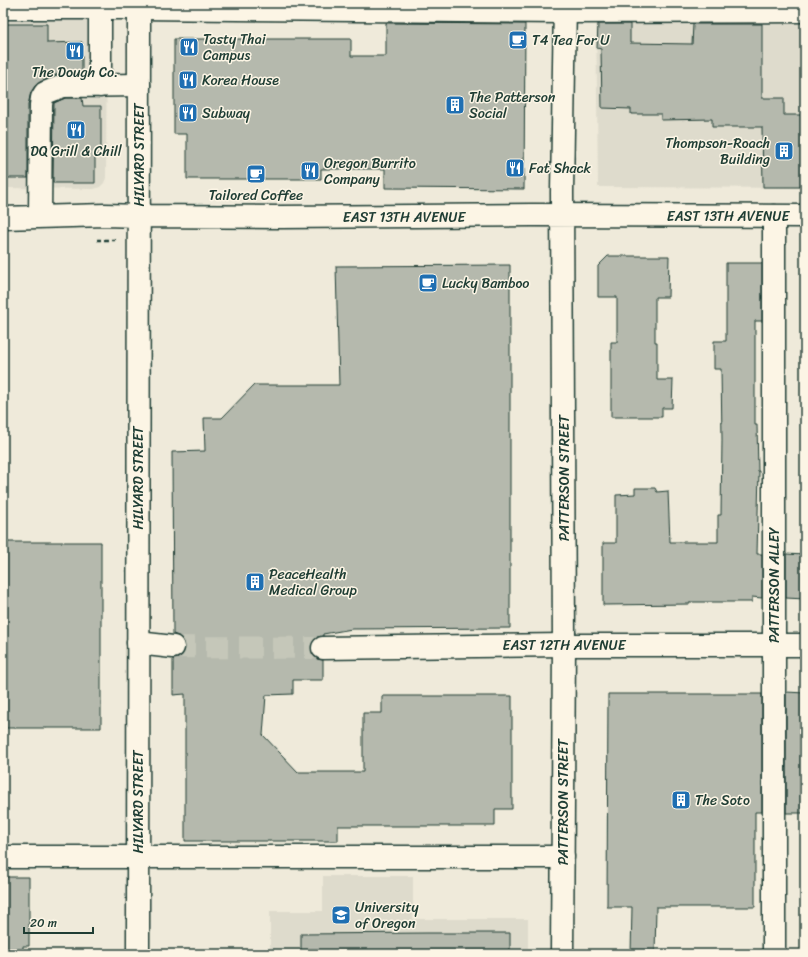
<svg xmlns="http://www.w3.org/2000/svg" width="808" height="957" viewBox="0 0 808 957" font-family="Sriracha,sans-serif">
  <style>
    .built { fill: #dedbcc }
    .building { fill: #b5b9ad; stroke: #1f3d34 }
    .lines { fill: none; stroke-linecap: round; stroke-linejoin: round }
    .minor-tunnel { stroke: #c5c7b9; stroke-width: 22; stroke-dasharray: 22 11; stroke-linecap: butt }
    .minor-casing { stroke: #1f3d34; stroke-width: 25 }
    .major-casing { stroke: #1f3d34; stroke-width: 25 }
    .path { stroke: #1f3d34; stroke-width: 2.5; stroke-dasharray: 4 3; stroke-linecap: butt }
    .minor { stroke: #fcf5e5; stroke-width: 22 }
    .major { stroke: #fcf5e5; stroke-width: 22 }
    .labels { text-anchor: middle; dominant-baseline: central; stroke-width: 3; stroke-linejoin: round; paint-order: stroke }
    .poi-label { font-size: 14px; fill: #1f3d34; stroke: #fcf5e5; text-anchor: start }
    .street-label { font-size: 14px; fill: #1f3d34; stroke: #fcf5e5 }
  </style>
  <rect width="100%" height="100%" fill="#efeada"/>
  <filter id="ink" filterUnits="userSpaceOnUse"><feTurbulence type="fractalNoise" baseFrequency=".025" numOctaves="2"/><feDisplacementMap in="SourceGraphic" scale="8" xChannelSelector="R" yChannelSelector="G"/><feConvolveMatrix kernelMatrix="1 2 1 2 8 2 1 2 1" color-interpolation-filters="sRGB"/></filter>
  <g filter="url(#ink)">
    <path class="built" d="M596,5L805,6V188L598,187Z
      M3,16H107L106,178L104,183L100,187L94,189L3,188Z
      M323,876H413V919H528V954H270V911H323Z"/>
    <path class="building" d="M386,23L525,24L524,189L385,188V169H321V179H187V134H174V39H351V56H386Z
      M3,24H47V43L82,42V73L58,74L40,82L35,86L31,92L28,105V178H3Z
      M598,24H630V43L692,44L693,24H762V98H784V115H805V187H763L762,127H712V119L661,120V114H631V109L602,108L601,49L597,48Z
      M65,98H82L83,106H101V155H95V183H53L54,103Z
      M608,256H669L668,297H655V342H657V380H673L672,408H662V417H611V342H617V297H598V266Z
      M726,263H762V321H755V425H757L758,471H759L757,554H762V598L752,597V602H690V604L603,605V543H616V495L635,494V488H655L657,492L668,491L670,542H718V515H721L722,440L721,369H714V341H726Z
      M510,265V628L352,629L323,634V636L317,637L312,642L311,648L312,655L317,659L323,660V680H293V694L266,695L263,735L298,772H363V713H382V696H512V809H495V826H338V841H185V694L173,695V659L178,658L183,655L185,648L184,642L181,637L173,634L172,452L205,451L204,418H222L254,385H339L336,266Z
      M3,542H101V728H3Z
      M786,554L805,555V599L786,598Z
      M786,692L805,693V813H786Z
      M608,694H762V812H755V907H656L655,954H631L632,907H607Z
      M3,877H29V946H23V954H3Z
      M427,933H510V954H301V934Z"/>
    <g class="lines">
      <path class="minor-tunnel" d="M173,647L323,648"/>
      <defs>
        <path id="minor" d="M3,8H139L565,12L805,11
          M100,8V86
          M774,216V954
          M40,217L41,105L42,98L45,93L63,86L139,85
          M3,218L105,215L139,216
          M138,643L173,647
          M323,648L564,645H805
          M3,857H563"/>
        <path id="major" d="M139,216L280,217L532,215L805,216
          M138,954L139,3
          M562,954L564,645L562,192L565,3"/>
      </defs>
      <use href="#minor" class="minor-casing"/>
      <use href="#major" class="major-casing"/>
      <path class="path" d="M97,240H116"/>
      <use href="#minor" class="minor"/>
      <use href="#major" class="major"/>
    </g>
  </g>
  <defs>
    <symbol id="cafe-square" viewBox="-11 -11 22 22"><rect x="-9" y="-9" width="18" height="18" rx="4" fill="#1f6fb2" stroke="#fcf5e5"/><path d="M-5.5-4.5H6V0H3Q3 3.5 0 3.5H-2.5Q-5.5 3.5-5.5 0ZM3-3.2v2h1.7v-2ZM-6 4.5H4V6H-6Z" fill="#fff"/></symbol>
    <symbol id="restaurant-square" viewBox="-11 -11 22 22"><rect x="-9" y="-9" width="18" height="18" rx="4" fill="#1f6fb2" stroke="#fcf5e5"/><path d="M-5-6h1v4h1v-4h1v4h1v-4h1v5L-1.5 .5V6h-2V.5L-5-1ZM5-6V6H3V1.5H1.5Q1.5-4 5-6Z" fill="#fff"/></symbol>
    <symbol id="building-square" viewBox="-11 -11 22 22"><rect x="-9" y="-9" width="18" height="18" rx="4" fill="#1f6fb2" stroke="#fcf5e5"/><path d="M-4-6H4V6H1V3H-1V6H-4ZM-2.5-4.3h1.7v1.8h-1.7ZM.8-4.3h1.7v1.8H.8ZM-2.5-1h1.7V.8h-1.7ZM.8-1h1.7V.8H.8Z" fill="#fff"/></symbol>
    <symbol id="university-square" viewBox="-11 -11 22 22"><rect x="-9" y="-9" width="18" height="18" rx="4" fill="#1f6fb2" stroke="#fcf5e5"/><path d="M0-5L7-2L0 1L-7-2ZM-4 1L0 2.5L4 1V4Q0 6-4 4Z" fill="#fff"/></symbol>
  </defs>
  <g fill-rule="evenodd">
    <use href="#cafe-square" x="507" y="29" width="22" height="22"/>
    <use href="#restaurant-square" x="178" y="36" width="22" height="22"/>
    <use href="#restaurant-square" x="64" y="40" width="22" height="22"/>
    <use href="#restaurant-square" x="177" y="69" width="22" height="22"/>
    <use href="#building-square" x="444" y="94" width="22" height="22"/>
    <use href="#restaurant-square" x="177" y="102" width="22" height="22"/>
    <use href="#restaurant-square" x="65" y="119" width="22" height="22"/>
    <use href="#building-square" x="773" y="140" width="22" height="22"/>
    <use href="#restaurant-square" x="504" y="157" width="22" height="22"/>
    <use href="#restaurant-square" x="299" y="160" width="22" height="22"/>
    <use href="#cafe-square" x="245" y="163" width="22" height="22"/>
    <use href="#cafe-square" x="417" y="272" width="22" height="22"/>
    <use href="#building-square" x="244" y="571" width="22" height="22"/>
    <use href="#building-square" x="670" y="789" width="22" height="22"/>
    <use href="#university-square" x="330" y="904" width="22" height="22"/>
  </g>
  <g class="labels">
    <g class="poi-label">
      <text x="203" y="39">Tasty Thai<tspan x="203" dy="16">Campus</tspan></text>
      <text x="532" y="40">T4 Tea For U</text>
      <text x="75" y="72" text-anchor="middle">The Dough Co.</text>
      <text x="202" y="80">Korea House</text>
      <text x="469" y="97">The Patterson<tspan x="469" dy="16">Social</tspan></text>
      <text x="202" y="113">Subway</text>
      <text x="770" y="143" text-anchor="end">Thompson-Roach<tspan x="770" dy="16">Building</tspan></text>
      <text x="76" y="151" text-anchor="middle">DQ Grill &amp; Chill</text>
      <text x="324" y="163">Oregon Burrito<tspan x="324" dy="16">Company</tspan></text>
      <text x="529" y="168">Fat Shack</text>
      <text x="256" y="195" text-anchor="middle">Tailored Coffee</text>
      <text x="442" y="283">Lucky Bamboo</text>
      <text x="269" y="574">PeaceHealth<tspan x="269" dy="16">Medical Group</tspan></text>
      <text x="695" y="800">The Soto</text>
      <text x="355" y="907">University<tspan x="355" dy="16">of Oregon</tspan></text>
    </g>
    <g class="street-label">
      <text transform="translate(139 155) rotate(-90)">HILYARD STREET</text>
      <text x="728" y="216">EAST 13TH AVENUE</text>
      <text x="404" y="217">EAST 13TH AVENUE</text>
      <text transform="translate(138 478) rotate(-90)">HILYARD STREET</text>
      <text transform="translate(564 478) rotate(-90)">PATTERSON STREET</text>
      <text transform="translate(774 585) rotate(-90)">PATTERSON ALLEY</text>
      <text x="564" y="645">EAST 12TH AVENUE</text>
      <text transform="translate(138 802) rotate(-90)">HILYARD STREET</text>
      <text transform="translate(563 802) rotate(-90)">PATTERSON STREET</text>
    </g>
  </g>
  <rect width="808" height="957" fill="none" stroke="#fcf5e5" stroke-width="16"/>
  <rect x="8" y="8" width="792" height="941" fill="none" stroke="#1f3d34" stroke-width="1.5" filter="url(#ink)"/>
  <path d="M24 927v6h69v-6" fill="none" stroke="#1f3d34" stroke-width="2"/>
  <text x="30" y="927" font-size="12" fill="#1f3d34" stroke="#fcf5e5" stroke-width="3" paint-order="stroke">20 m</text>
</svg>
